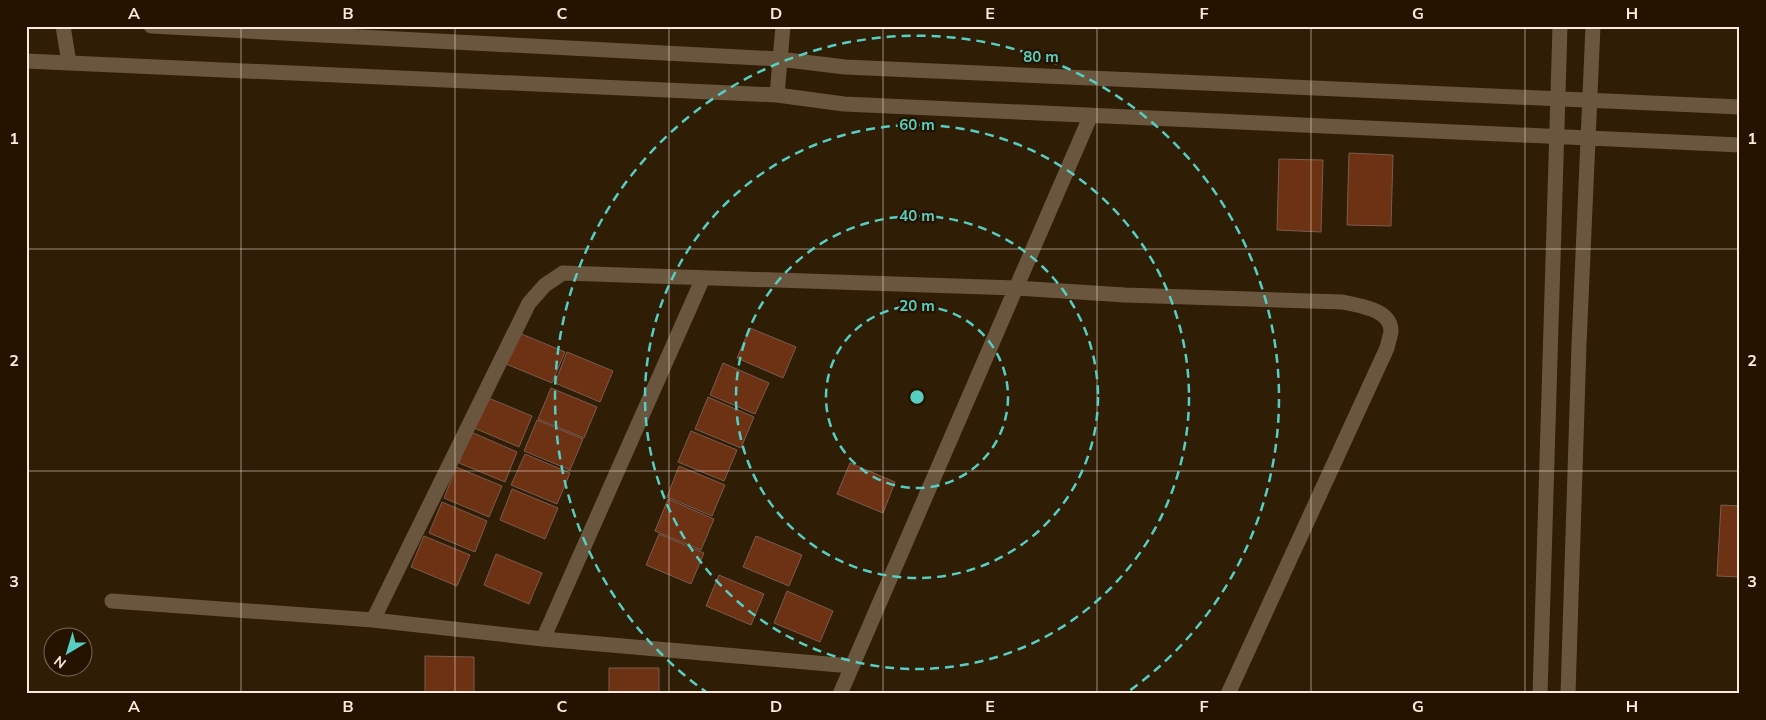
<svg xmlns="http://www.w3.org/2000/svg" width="1766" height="720" viewBox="0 0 1766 720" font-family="Mulish,sans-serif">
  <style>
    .building { fill: #6d3114; stroke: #7a5c4f }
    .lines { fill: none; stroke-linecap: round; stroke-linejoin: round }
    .street { stroke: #6a553e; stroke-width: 15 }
    .grid { fill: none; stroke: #f8ebde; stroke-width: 1; stroke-opacity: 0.55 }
    .ring { fill: none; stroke: #57cec1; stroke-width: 2.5; stroke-dasharray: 9 6 }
    .centre { fill: #57cec1; stroke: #251300; stroke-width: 2.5 }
    .ring-label { font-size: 15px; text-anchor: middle; font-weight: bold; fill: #57cec1; stroke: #251300; stroke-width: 5; stroke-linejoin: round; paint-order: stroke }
    .neatline { fill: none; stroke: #f8ebde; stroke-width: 2 }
    .grid-label { font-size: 16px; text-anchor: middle; font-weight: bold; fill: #f8ebde }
  </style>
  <rect width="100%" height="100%" fill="#2f1d06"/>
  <path class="building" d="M1349,153L1393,155L1391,226L1347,225Z
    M1279,159L1323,160L1321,232L1277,230Z
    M750,328L796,347L783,378L737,358Z
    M519,333L565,352L552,383L506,364Z
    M567,352L613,371L600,402L555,383Z
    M723,363L769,383L755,414L710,395Z
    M551,388L597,407L584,438L538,419Z
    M486,397L532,416L519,447L474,428Z
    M708,397L754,417L741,448L695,429Z
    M537,420L583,439L570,470L524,451Z
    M691,431L737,450L724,481L678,462Z
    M471,432L517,452L505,482L459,463Z
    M525,454L570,473L557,504L511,485Z
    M850,463L895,482L883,513L837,494Z
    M679,466L725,485L712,516L667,497Z
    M456,467L502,486L489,517L444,498Z
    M512,489L558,508L545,539L500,520Z
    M668,499L714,519L701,550L655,531Z
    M442,502L487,521L475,552L429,533Z
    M1721,505L1740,506V577L1717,576Z
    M659,534L704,553L691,584L646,565Z
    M424,536L470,555L457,586L411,567Z
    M756,536L802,555L789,586L743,567Z
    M496,554L542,573L529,604L484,585Z
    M719,575L764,594L751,625L706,606Z
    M787,591L833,611L820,642L774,623Z
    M425,656L474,657V694H425Z
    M609,668H659V694H609Z"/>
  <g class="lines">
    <path class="street" d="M63,26L69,63
      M151,26L779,59L845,67L1740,107
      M26,61L777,95L844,104L1740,145
      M777,95L783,26
      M112,601L373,620L543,639L851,666
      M373,620L529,303L545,285L563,273L1016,288L1125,295L1343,302C1359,306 1392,309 1391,332C1390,337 1388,343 1387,348L1228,694
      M543,639L703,278
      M840,694L1091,115
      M1540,694L1560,26
      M1568,694L1579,345L1593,26"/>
  </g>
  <path class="grid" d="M241,26V694M455,26V694M669,26V694M883,26V694M1097,26V694M1311,26V694M1525,26V694M26,249H1740M26,471H1740"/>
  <g class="ring">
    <circle cx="917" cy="397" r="91"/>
    <circle cx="917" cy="397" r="181"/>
    <circle cx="917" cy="397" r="272"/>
    <path d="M709 694A362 362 0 1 1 1125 694"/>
  </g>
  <circle cx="917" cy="397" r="8" class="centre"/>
  <g class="ring-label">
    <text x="1041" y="62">80 m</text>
    <text x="917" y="130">60 m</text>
    <text x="917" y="221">40 m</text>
    <text x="917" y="311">20 m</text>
  </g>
  <rect width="1766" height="720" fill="none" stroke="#251300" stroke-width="55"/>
  <g transform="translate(68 652) rotate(218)"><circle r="24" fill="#251300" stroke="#796959"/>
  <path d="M0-4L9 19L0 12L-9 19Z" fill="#57cec1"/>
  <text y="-8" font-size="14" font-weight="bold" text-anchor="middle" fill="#f8ebde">N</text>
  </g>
  <rect x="28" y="28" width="1710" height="664" class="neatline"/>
  <g class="grid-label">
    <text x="134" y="19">A</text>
    <text x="348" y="19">B</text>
    <text x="562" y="19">C</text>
    <text x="776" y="19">D</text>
    <text x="990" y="19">E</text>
    <text x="1204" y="19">F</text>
    <text x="1418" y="19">G</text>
    <text x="1632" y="19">H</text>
    <text x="14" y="144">1</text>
    <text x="1752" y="144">1</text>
    <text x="14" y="366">2</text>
    <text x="1752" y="366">2</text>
    <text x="14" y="587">3</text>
    <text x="1752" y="587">3</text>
    <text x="134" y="712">A</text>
    <text x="348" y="712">B</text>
    <text x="562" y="712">C</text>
    <text x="776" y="712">D</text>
    <text x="990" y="712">E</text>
    <text x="1204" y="712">F</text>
    <text x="1418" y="712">G</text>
    <text x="1632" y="712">H</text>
  </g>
</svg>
